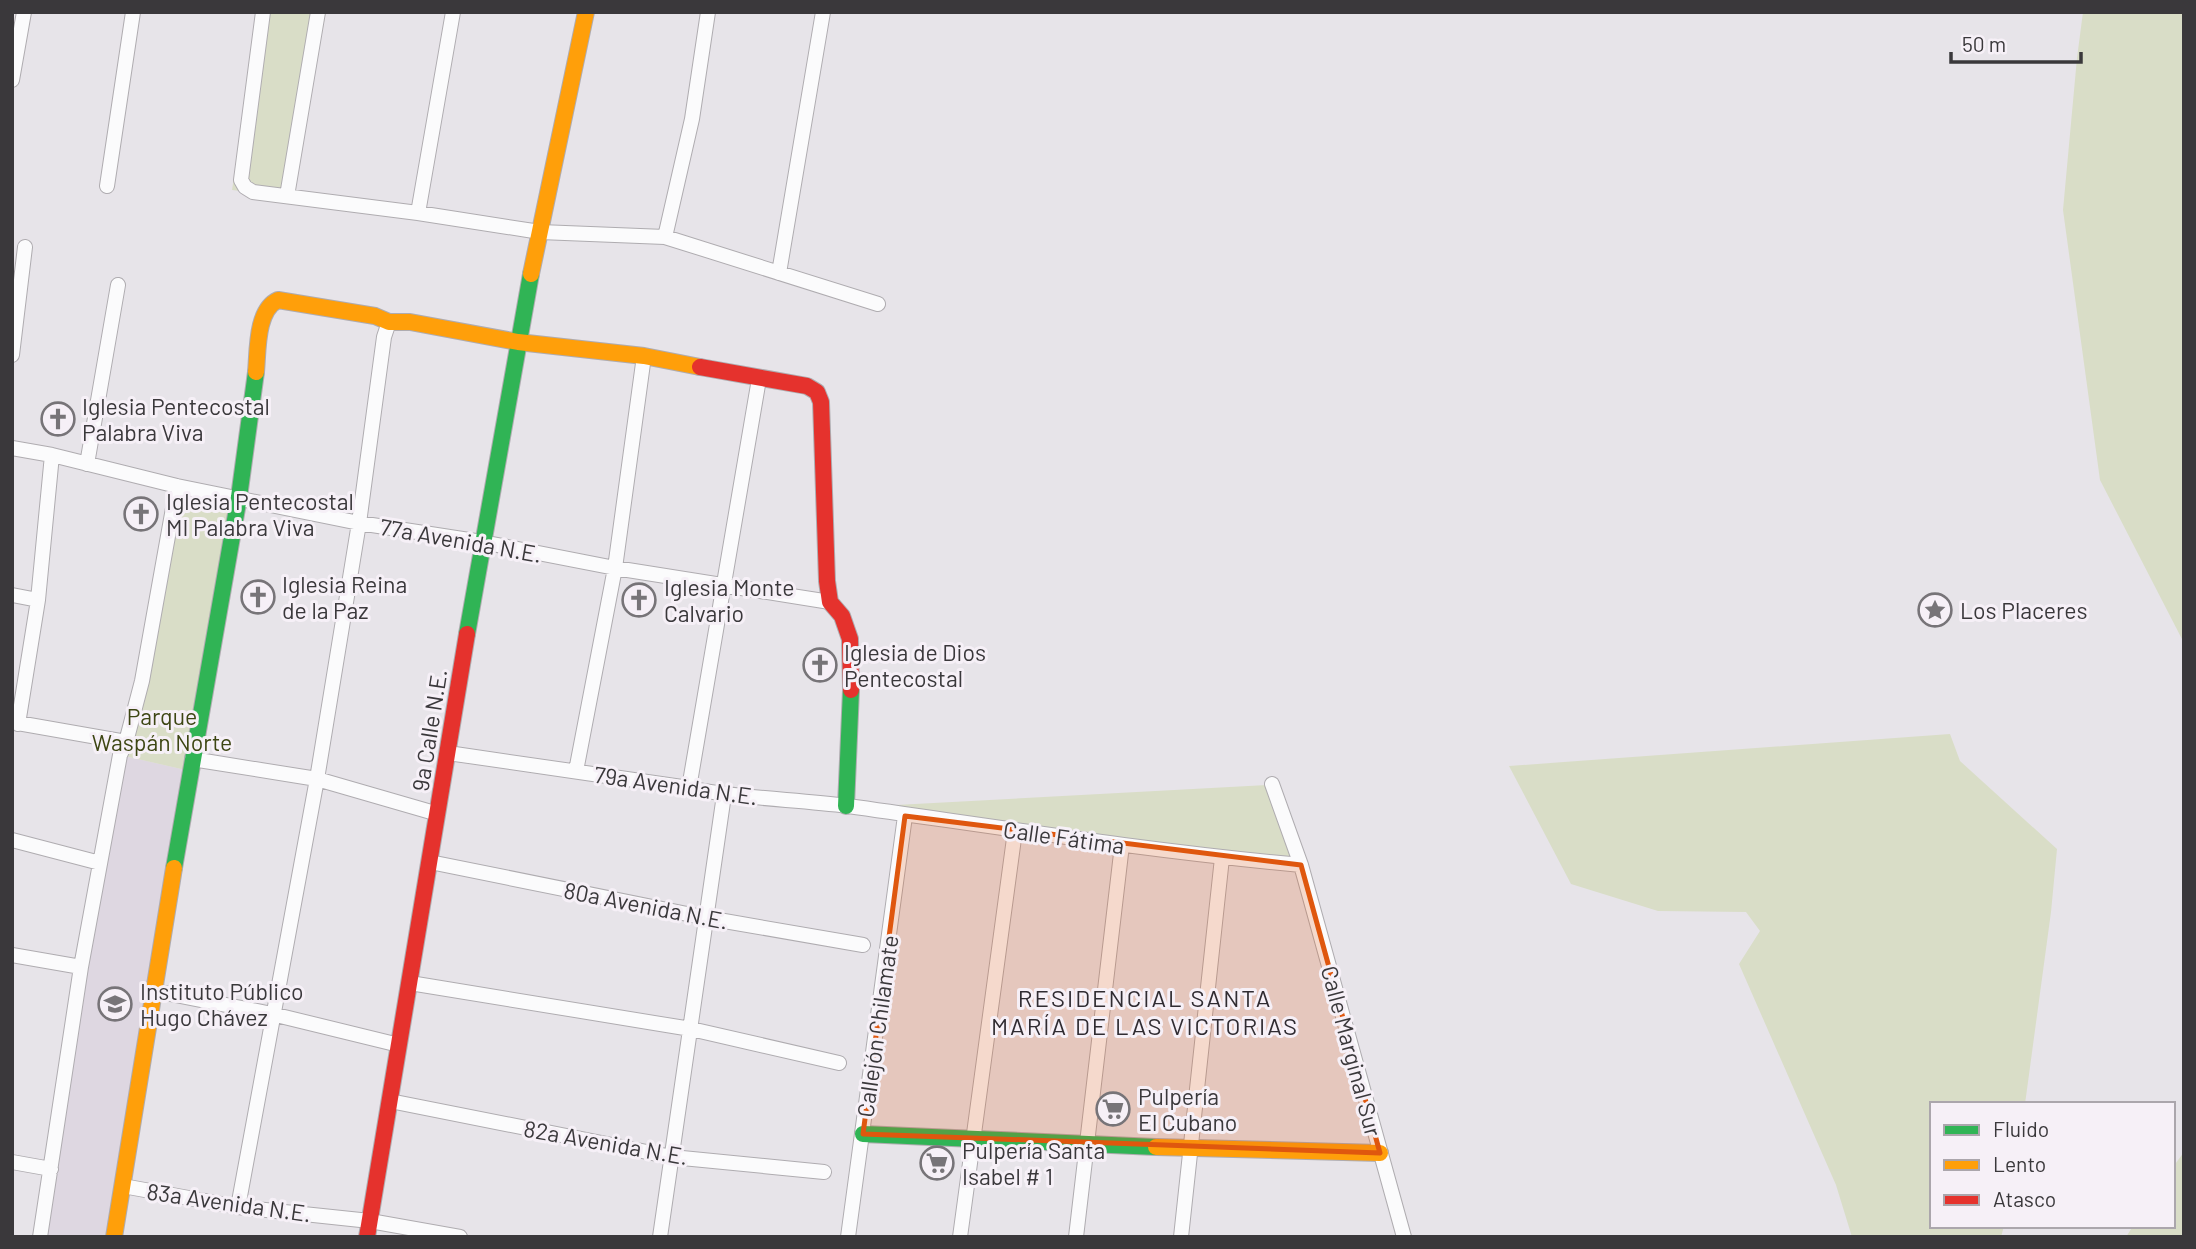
<svg xmlns="http://www.w3.org/2000/svg" width="2196" height="1249" viewBox="0 0 2196 1249" font-family="Barlow,sans-serif">
  <style>
    .built { fill: #ded7e1 }
    .green { fill: #d9ddc7 }
    .lines { fill: none; stroke-linecap: round; stroke-linejoin: round }
    .street-casing { stroke: #afacb0; stroke-width: 16 }
    .fast-casing { stroke: #afacb0; stroke-width: 18 }
    .slow-casing { stroke: #afacb0; stroke-width: 18 }
    .jam-casing { stroke: #afacb0; stroke-width: 18 }
    .street { stroke: #fbfbfc; stroke-width: 14 }
    .fast { stroke: #30b455; stroke-width: 16 }
    .slow { stroke: #ff9f0a; stroke-width: 16 }
    .jam { stroke: #e5322d; stroke-width: 16 }
    .marked { fill: #df570e; fill-opacity: 0.2; stroke: #df570e; stroke-width: 5; stroke-linejoin: round }
    .labels { text-anchor: middle; dominant-baseline: central; stroke-width: 6; stroke-linejoin: round; paint-order: stroke }
    .poi-label { font-size: 23px; fill: #3a383b; stroke: #f6f0f7; text-anchor: start }
    .street-label { font-size: 23px; fill: #3a383b; stroke: #f6f0f7 }
    .park-label { font-size: 23px; fill: #3d4613; stroke: #f6f0f7 }
    .neighbourhood-label { font-size: 24px; letter-spacing: 2px; fill: #302c32; stroke: #f6f0f7 }
  </style>
  <rect width="100%" height="100%" fill="#e7e4e9"/>
  <path class="built" d="M120,755L190,771L106,1237H46Z"/>
  <path class="green" d="M260,12H326L291,197L232,190Z
    M2083,12H2184V643L2100,480L2063,210L2077,58Z
    M177,486L234,496L190,771L120,755Z
    M1950,734L1960,761L2057,849L2051,912L2025,1104H1932V1226H2004L2001,1237H1852L1836,1185L1739,964L1760,931L1746,912L1658,911L1571,884L1509,766Z
    M1267,785L1294,865L901,815L896,805Z
    M2184,1152V1237H2126L2133,1226H2173V1167Z"/>
  <g class="lines">
    <defs>
      <path id="street" d="M263,12L241,180L245,187L253,192L418,213L540,232L665,237L878,304
        M12,80L24,12
        M107,186L133,12
        M287,196L318,12
        M418,213L453,12
        M665,237L692,119L708,12
        M779,273L823,12
        M12,355L25,247
        M12,448L52,455L177,486L359,523L482,542L615,568L830,602
        M87,464L118,285
        M12,595L38,600
        M12,722L126,742
        M18,724L38,600L52,455
        M448,753L689,788C742,799 795,799 848,806C998,827 1149,851 1301,865
        M192,759L317,779L438,814
        M576,771L615,568L644,356
        M1272,784L1301,865L1404,1237
        M689,788L759,379
        M12,840L100,863
        M430,862L707,918L863,945
        M12,955L81,967
        M410,983L691,1029L839,1063
        M155,991L272,1014L399,1045
        M390,1101L672,1157L824,1172
        M12,1162L51,1169
        M123,1186L238,1207L370,1221L460,1237
        M238,1207L317,779L359,523L384,337L389,322
        M40,1237L81,967L120,755L126,742L142,681L177,486
        M660,1237L724,795
        M848,1237L905,816
        M960,1237L1015,831
        M1076,1237L1122,845
        M1181,1237L1222,858"/>
      <path id="fast" d="M467,634L531,274
        M846,806L851,690
        M174,868L239,497L256,372
        M863,1134L1156,1147"/>
      <path id="slow" d="M531,274L586,12
        M256,372C258,351 256,310 278,300L375,316L389,322H410L518,342L644,356L700,367
        M1156,1147L1380,1153
        M114,1237L174,868"/>
      <path id="jam" d="M700,367L807,386L817,392L821,402L827,581L830,602L842,616L850,639L851,690
        M367,1237L467,634"/>
    </defs>
    <use href="#street" class="street-casing"/>
    <use href="#fast" class="fast-casing"/>
    <use href="#slow" class="slow-casing"/>
    <use href="#jam" class="jam-casing"/>
    <use href="#street" class="street"/>
    <use href="#fast" class="fast"/>
    <use href="#slow" class="slow"/>
    <use href="#jam" class="jam"/>
  </g>
  <path class="marked" d="M905,816L1301,865L1380,1153L863,1134Z"/>
  <defs>
    <symbol id="church-ring" viewBox="-11 -11 22 22"><circle r="9.5" fill="#f6f0f7" stroke="#777478" stroke-width="1.5"/><path d="M-1.2-6h2.4v3.5h3.3v2.4h-3.3V6h-2.4V-.1h-3.3v-2.4h3.3Z" fill="#777478"/></symbol>
    <symbol id="sight-ring" viewBox="-11 -11 22 22"><circle r="9.5" fill="#f6f0f7" stroke="#777478" stroke-width="1.5"/><path d="M0-6L1.8-2.2L6-1.7L2.9 1.2L3.7 5.4L0 3.3L-3.7 5.4L-2.9 1.2L-6-1.7L-1.8-2.2Z" fill="#777478"/></symbol>
    <symbol id="school-ring" viewBox="-11 -11 22 22"><circle r="9.5" fill="#f6f0f7" stroke="#777478" stroke-width="1.5"/><path d="M0-5L7-2L0 1L-7-2ZM-4 1L0 2.5L4 1V4Q0 6-4 4Z" fill="#777478"/></symbol>
    <symbol id="supermarket-ring" viewBox="-11 -11 22 22"><circle r="9.5" fill="#f6f0f7" stroke="#777478" stroke-width="1.5"/><path d="M-6-5.5h2.5l.6 2H6L4.5 2H-2.5L-4.4-4H-6ZM-1.5 3.2a1.3 1.3 0 1 0 .1 0ZM3 3.2a1.3 1.3 0 1 0 .1 0Z" fill="#777478"/></symbol>
  </defs>
  <g fill-rule="evenodd">
    <use href="#church-ring" x="39" y="400" width="38" height="38"/>
    <use href="#church-ring" x="122" y="495" width="38" height="38"/>
    <use href="#church-ring" x="239" y="578" width="38" height="38"/>
    <use href="#church-ring" x="620" y="581" width="38" height="38"/>
    <use href="#sight-ring" x="1916" y="591" width="38" height="38"/>
    <use href="#church-ring" x="801" y="646" width="38" height="38"/>
    <use href="#school-ring" x="96" y="985" width="38" height="38"/>
    <use href="#supermarket-ring" x="1094" y="1090" width="38" height="38"/>
    <use href="#supermarket-ring" x="918" y="1144" width="38" height="38"/>
  </g>
  <g class="labels">
    <g class="poi-label">
      <text x="82" y="406">Iglesia Pentecostal<tspan x="82" dy="26">Palabra Viva</tspan></text>
      <text x="166" y="501">Iglesia Pentecostal<tspan x="166" dy="26">MI Palabra Viva</tspan></text>
      <text x="282" y="584">Iglesia Reina<tspan x="282" dy="26">de la Paz</tspan></text>
      <text x="664" y="587">Iglesia Monte<tspan x="664" dy="26">Calvario</tspan></text>
      <text x="1960" y="610">Los Placeres</text>
      <text x="844" y="652">Iglesia de Dios<tspan x="844" dy="26">Pentecostal</tspan></text>
      <text x="140" y="991">Instituto Público<tspan x="140" dy="26">Hugo Chávez</tspan></text>
      <text x="1138" y="1096">Pulpería<tspan x="1138" dy="26">El Cubano</tspan></text>
      <text x="962" y="1150">Pulpería Santa<tspan x="962" dy="26">Isabel # 1</tspan></text>
    </g>
    <g class="street-label">
      <text transform="translate(461 540) rotate(10)">77a Avenida N.E.</text>
      <text transform="translate(429 730) rotate(-81)">9a Calle N.E.</text>
      <text transform="translate(676 785) rotate(8)">79a Avenida N.E.</text>
      <text transform="translate(1064 837) rotate(8)">Calle Fátima</text>
      <text transform="translate(646 905) rotate(11)">80a Avenida N.E.</text>
      <text transform="translate(877 1026) rotate(-82)">Callejón Chilamate</text>
      <text transform="translate(1352 1051) rotate(75)">Calle Marginal Sur</text>
      <text transform="translate(606 1142) rotate(10)">82a Avenida N.E.</text>
      <text transform="translate(229 1202) rotate(8)">83a Avenida N.E.</text>
    </g>
    <g class="park-label">
      <text x="162" y="716">Parque<tspan x="162" dy="26">Waspán Norte</tspan></text>
    </g>
    <g class="neighbourhood-label">
      <text x="1145" y="997">RESIDENCIAL SANTA<tspan x="1145" dy="28">MARÍA DE LAS VICTORIAS</tspan></text>
    </g>
  </g>
  <rect width="2196" height="1249" fill="none" stroke="#3a383b" stroke-width="28"/>
  <rect x="1930" y="1102" width="245" height="126" fill="#f6f0f7" stroke="#aba6ac" stroke-width="2"/>
  <rect x="1944" y="1125" width="35" height="10" fill="#30b455" stroke="#aba6ac" stroke-width="2"/>
  <text x="1993" y="1137" font-size="21" fill="#3a383b">Fluido</text>
  <rect x="1944" y="1160" width="35" height="10" fill="#ff9f0a" stroke="#aba6ac" stroke-width="2"/>
  <text x="1993" y="1172" font-size="21" fill="#3a383b">Lento</text>
  <rect x="1944" y="1195" width="35" height="10" fill="#e5322d" stroke="#aba6ac" stroke-width="2"/>
  <text x="1993" y="1207" font-size="21" fill="#3a383b">Atasco</text>
  <path d="M1951 52v10h130v-10" fill="none" stroke="#3a383b" stroke-width="3.5"/>
  <text x="1962" y="52" font-size="21" fill="#3a383b" stroke="#f6f0f7" stroke-width="5" paint-order="stroke">50 m</text>
</svg>
